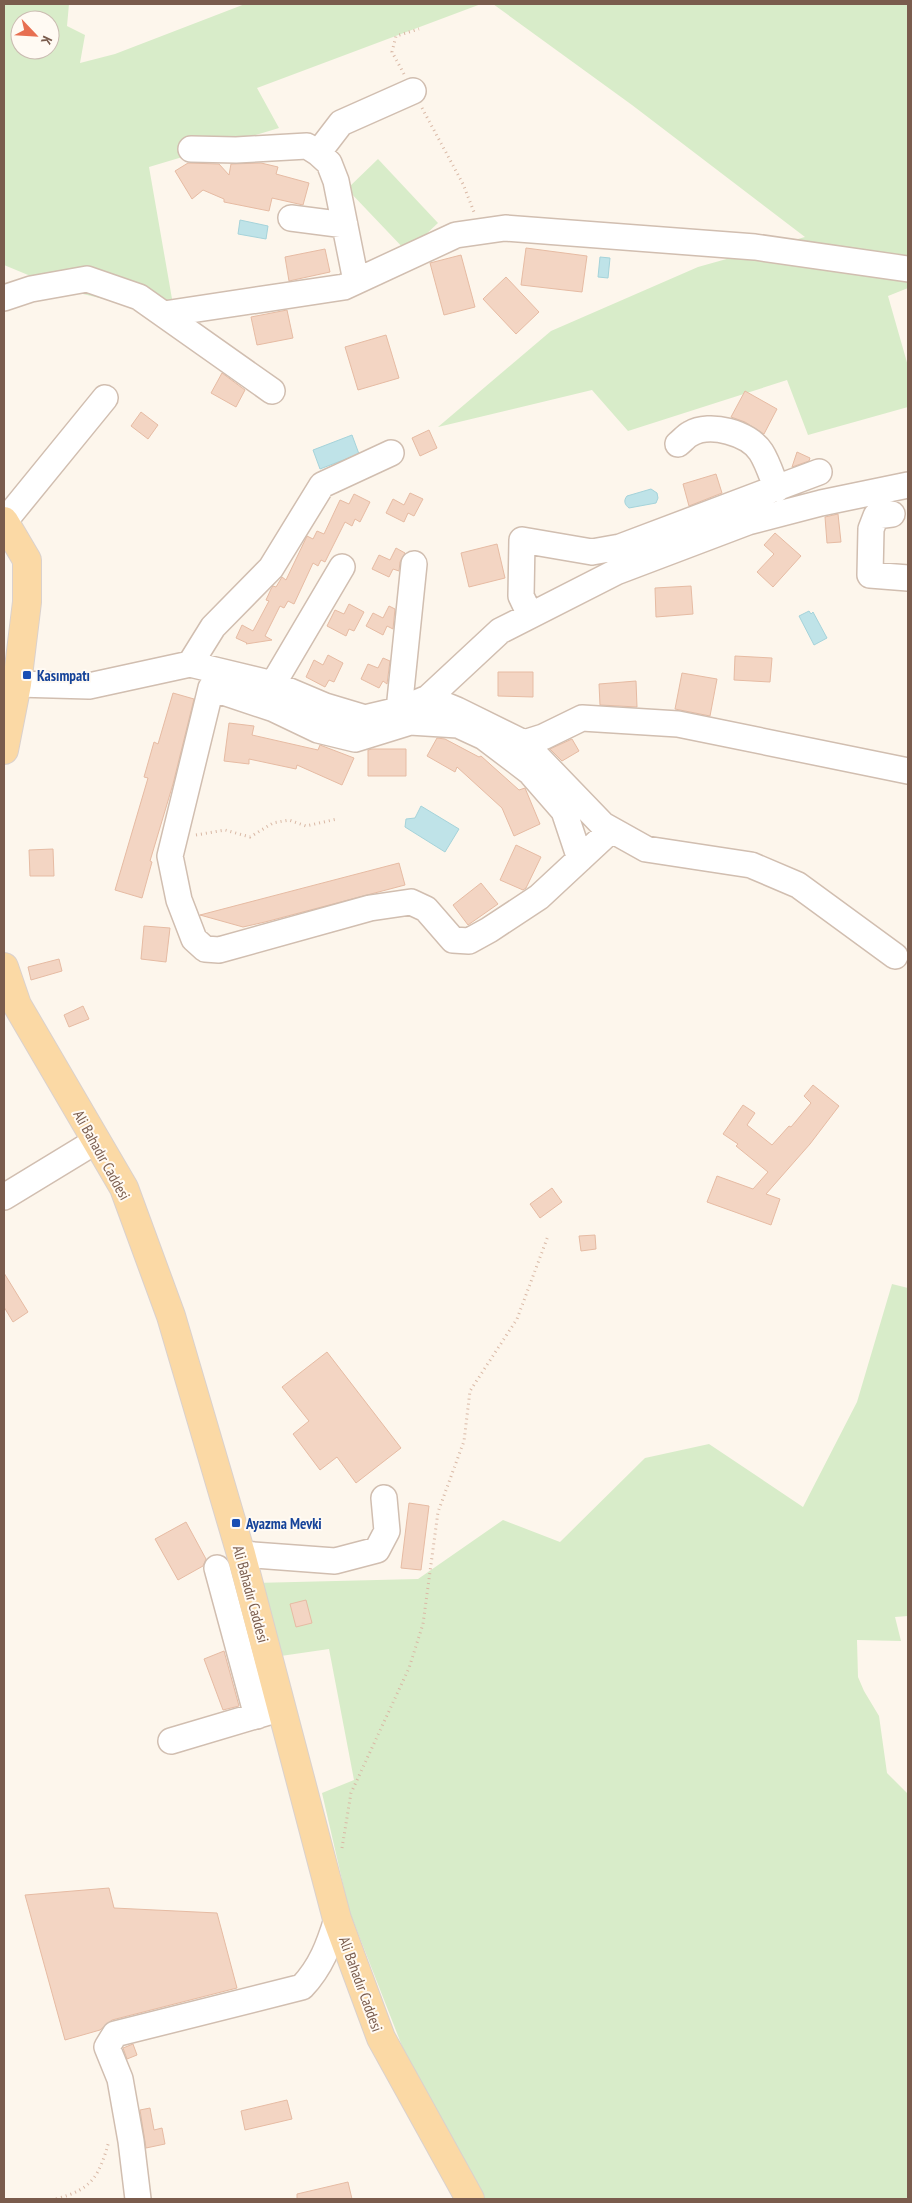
<svg xmlns="http://www.w3.org/2000/svg" width="912" height="2203" viewBox="0 0 912 2203" font-family="'PT Sans Narrow',sans-serif">
  <style>
    .green { fill: #d8ecc9; fill-rule: evenodd }
    .water { fill: #bfe3e8; stroke: #a5d3da }
    .building { fill: #f3d5c3; stroke: #e6bba3 }
    .lines { fill: none; stroke-linecap: round; stroke-linejoin: round }
    .minor-casing { stroke: #d1beb0; stroke-width: 28 }
    .major-casing { stroke: #dad1cd; stroke-width: 30 }
    .path { stroke: #d9b8a5; stroke-width: 3; stroke-dasharray: 1 4; stroke-linecap: butt }
    .minor { stroke: #fff; stroke-width: 25 }
    .major { stroke: #fbd9a5; stroke-width: 28 }
    .transit-dot { fill: #1a4fb4; stroke: #fffaf3; stroke-width: 2 }
    .labels { text-anchor: middle; dominant-baseline: central; stroke-width: 4; stroke-linejoin: round; paint-order: stroke }
    .transit-label { font-size: 15px; font-weight: bold; fill: #164399; stroke: #fffaf3; text-anchor: start }
    .street-label { font-size: 15px; fill: #7a5c4d; stroke: #fffaf3 }
  </style>
  <rect width="100%" height="100%" fill="#fdf6ec"/>
  <path class="green" d="M4,4H69L67,26L85,35L80,63L115,54L245,4H481L257,88L279,128L149,167L175,316L62,289L4,265ZM20,20H50V50H20Z
    M493,4H908V288L888,296L908,366V407L808,435L787,380L628,431L592,390L438,427L551,331L698,267L805,237L632,105Z
    M378,159L438,223L407,252L347,189Z
    M892,1284L908,1288V1616L895,1617L901,1641L857,1640L858,1677L864,1691L879,1716L887,1773L908,1794V2199H483L402,2046L349,1910L322,1793L354,1780L329,1649L267,1658L254,1583L418,1579L503,1520L560,1542L645,1458L709,1444L803,1507L857,1402Z"/>
  <path class="water" d="M240,220L268,226L266,239L238,234Z
    M600,257L610,258L608,278L598,277Z
    M352,435L359,454L320,469L313,450Z
    M651,489L657,493L658,498L656,503L629,508C625,505 623,501 627,496Z
    M809,611L811,614L813,612L827,638L814,645L799,616Z
    M421,806L459,829L445,852L405,827L406,819L415,818Z"/>
  <path class="building" d="M188,163L219,164L229,175L231,164L261,163L278,167L276,174L309,183L303,205L272,198L269,211L224,202V199L203,190L192,199L175,171Z
    M526,248L587,256L582,292L521,285Z
    M325,249L330,272L289,281L285,257Z
    M461,255L475,307L444,315L430,263Z
    M506,277L539,312L516,334L483,299Z
    M287,310L293,338L257,345L251,317Z
    M386,335L399,378L358,390L345,347Z
    M222,373L245,390L236,407L211,393Z
    M745,391L777,409L764,434L745,422L731,417Z
    M141,412L158,425L148,439L131,426Z
    M429,430L437,448L420,456L412,438Z
    M797,452L810,458L809,461L792,467Z
    M716,474L722,493L689,506L683,484Z
    M410,493L423,499L414,516L408,513L404,522L386,513L393,499L404,505Z
    M354,494L370,502L360,522L355,519L352,526L345,522L325,562L321,560L318,566L313,563L294,604L288,601L284,608L280,606L265,636L272,640L246,644L247,643L236,638L242,625L253,631L269,601L266,600L271,589L273,586L276,587L282,577L286,580L307,536L313,539L317,531L324,534L340,500L349,504Z
    M838,514L841,542L827,543L825,517Z
    M775,533L801,556L773,587L757,572L774,554L764,545Z
    M497,544L505,578L469,587L461,553Z
    M396,548L405,553L400,562L399,571L393,569L389,577L372,569L379,555L390,560Z
    M691,586L693,614L656,617L655,588Z
    M349,604L364,612L354,631L349,629L346,636L327,626L335,610L344,614Z
    M389,606L395,609L393,629L387,626L383,635L366,626L373,613L383,618Z
    M328,655L343,663L334,682L329,680L325,687L306,677L314,660L323,665Z
    M735,656L772,658L770,682L734,680Z
    M383,658L390,661L387,684L383,681L379,688L361,679L368,664L378,668Z
    M498,672H533V697L498,696Z
    M682,673L717,679L710,716L675,709Z
    M636,681L637,707L600,705L599,684Z
    M173,693L194,699L173,784L150,861L152,862L142,898L115,890L148,778L144,777L154,742L158,744Z
    M229,723L254,726L252,735L318,750L320,745L354,758L342,785L297,765L296,769L249,759V764L224,761Z
    M437,738L445,739L479,757L481,756L519,790L525,788L540,824L514,836L502,808L457,767L455,772L427,756Z
    M572,739L579,751L562,761L550,749Z
    M372,749H406V776H368V750Z
    M516,845L541,857L526,888L523,890L500,880Z
    M53,849L54,876H30L29,850Z
    M399,863L405,885L265,922L243,927L200,915Z
    M481,883L498,904L468,925L453,905Z
    M144,926L170,928L166,962L141,959Z
    M59,959L62,971L31,980L28,967Z
    M83,1006L89,1019L69,1027L64,1015Z
    M813,1085L839,1106L810,1144L766,1194L780,1199L771,1225L707,1202L717,1176L753,1189L768,1172L736,1146L738,1144L723,1134L743,1105L755,1113L747,1125L772,1145L789,1126L791,1127L811,1103L804,1096Z
    M552,1188L562,1202L540,1218L530,1204Z
    M595,1235L596,1249L581,1251L579,1236Z
    M4,1273L28,1312L13,1322L4,1307Z
    M327,1352L401,1448L356,1483L337,1457L320,1470L293,1434L309,1421L282,1387Z
    M409,1503L429,1506L421,1570L401,1568Z
    M186,1522L206,1559L203,1566L178,1580L155,1539Z
    M306,1600L312,1623L296,1627L290,1604Z
    M224,1651L239,1706L223,1710L204,1659Z
    M109,1888L114,1908L217,1913L237,1988L112,2020L100,2030L65,2040L25,1895Z
    M133,2044L137,2055L127,2059L123,2048Z
    M287,2100L292,2119L245,2130L241,2111Z
    M150,2108L154,2130L162,2128L165,2144L146,2148L140,2110Z
    M348,2182L352,2199H297V2194Z"/>
  <g class="lines">
    <defs>
      <path id="minor" d="M191,149L236,150L307,146L318,153L329,163L336,181L356,281
        M318,153L341,123L413,91
        M291,218L345,225
        M4,298L31,289L87,279L139,297L272,391
        M164,314L344,287L456,235L505,228L755,247L908,269
        M678,444C682,441 686,436 690,434C710,422 749,433 761,452C768,463 772,477 777,489
        M892,514L876,516L871,529L870,575L908,578
        M4,522L105,398
        M530,615L521,596L522,540L592,552L620,547L819,472
        M190,664L213,627L271,568L322,485L391,453
        M17,684L89,686L190,664L273,684L325,706L365,718L399,710L428,698L500,631L616,572L748,522L821,503L908,485
        M273,684L342,567
        M428,698L457,710L524,743L603,825L646,849L751,865L798,885L895,956
        M399,710L414,564
        M524,743L543,737L582,718L678,724L908,771
        M580,859L564,811L530,772L484,737L458,725L410,722L355,739L318,730L274,709L211,688L170,856L179,900L194,939L205,949L219,950L370,908L411,902L426,909L453,940L469,941L489,930L539,897L611,830
        M4,1197L96,1141
        M241,1554L335,1561L377,1550L387,1531L384,1498
        M217,1568L257,1716
        M171,1741L272,1711
        M138,2199L131,2141L120,2079L107,2047L115,2034L302,1987C321,1967 329,1945 337,1919"/>
      <path id="major" d="M4,521L27,560V602L17,684L4,750
        M4,967L17,1005L124,1188L171,1316L241,1554L337,1919L381,2038L470,2199"/>
    </defs>
    <use href="#minor" class="minor-casing"/>
    <use href="#major" class="major-casing"/>
    <path class="path" d="M404,74L392,52L396,36L419,29
      M422,108L463,184L474,212
      M196,835L225,830L250,837L273,823L289,820L306,826L337,819
      M342,1848L351,1793L409,1668L423,1624L438,1512L464,1441L470,1391L517,1319L548,1236
      M56,2199C93,2189 99,2176 109,2141"/>
    <use href="#minor" class="minor"/>
    <use href="#major" class="major"/>
  </g>
  <g class="transit-dot">
    <rect x="22" y="670" width="10" height="10" rx="2.5"/>
    <rect x="231" y="1518" width="10" height="10" rx="2.5"/>
  </g>
  <g class="labels">
    <g class="transit-label">
      <text x="37" y="675">Kasımpatı</text>
      <text x="246" y="1523">Ayazma Mevki</text>
    </g>
    <g class="street-label">
      <text transform="translate(102 1155) rotate(61)">Ali Bahadır Caddesi</text>
      <text transform="translate(251 1594) rotate(75)">Ali Bahadır Caddesi</text>
      <text transform="translate(361 1984) rotate(70)">Ali Bahadır Caddesi</text>
    </g>
  </g>
  <rect width="912" height="2203" fill="none" stroke="#7a5c4d" stroke-width="10"/>
  <g transform="translate(35 35) rotate(115)"><circle r="24" fill="#fffaf3" stroke="#cabbb1"/>
  <path d="M0-4L9 19L0 12L-9 19Z" fill="#e76f51"/>
  <text y="-8" font-size="14" font-weight="bold" text-anchor="middle" fill="#7a5c4d">K</text>
  </g>
</svg>
